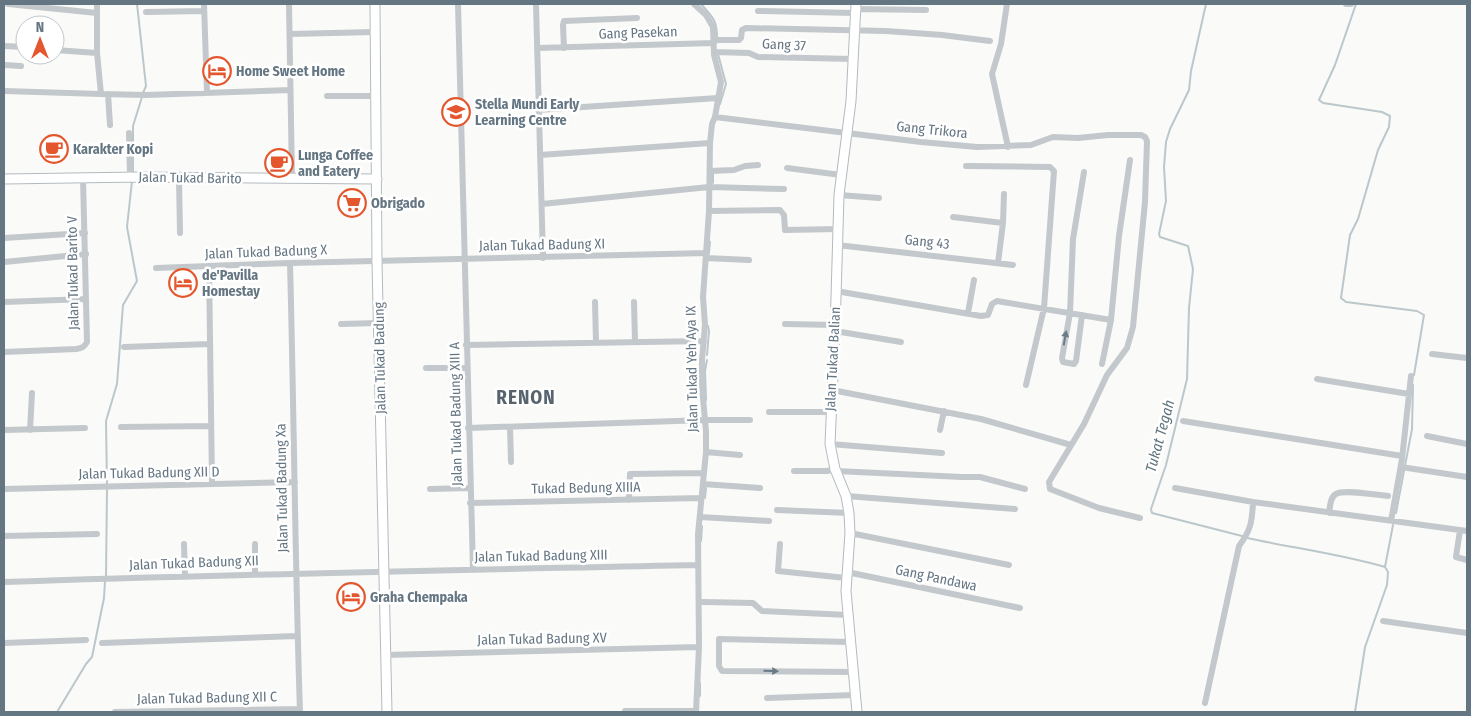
<svg xmlns="http://www.w3.org/2000/svg" width="1471" height="716" viewBox="0 0 1471 716" font-family="'Fira Sans Condensed',sans-serif">
  <style>
    .lines { fill: none; stroke-linecap: round; stroke-linejoin: round }
    .stream { stroke: #bbc7cb; stroke-width: 2 }
    .secondary-casing { stroke: #b3babf; stroke-width: 11 }
    .street { stroke: #c3c8cc; stroke-width: 6 }
    .secondary { stroke: #fff; stroke-width: 9 }
    .oneway { fill: #6a7a87 }
    .labels { text-anchor: middle; dominant-baseline: central; stroke-width: 5; stroke-linejoin: round; paint-order: stroke }
    .street-label { font-size: 14px; fill: #657683; stroke: #fff }
    .poi-label { font-size: 14px; font-weight: bold; fill: #657683; stroke: #fff; text-anchor: start }
    .water-label { font-size: 15px; font-style: italic; fill: #60757c; stroke: #fff }
    .district-label { font-size: 19px; font-weight: bold; letter-spacing: 1px; fill: #57646e; stroke: #fff }
  </style>
  <rect width="100%" height="100%" fill="#fafaf8"/>
  <g class="lines">
    <path class="stream" d="M137,4L146,86L143,93
      M701,4C712,17 717,19 717,38
      M1206,4L1191,71L1189,90L1170,129L1166,142L1164,167L1166,201L1159,234L1160,237L1188,246L1193,269L1189,308L1187,379L1166,465L1151,509L1152,513L1242,536
      M1356,4L1335,65L1319,100L1323,103L1382,112L1390,116L1389,127L1378,150L1358,219L1350,235L1341,298L1346,302L1417,311L1424,315L1414,375
      M718,54L726,84L720,104
      M133,174V126L142,97
      M713,183V173
      M709,252L710,242
      M707,355L709,331L708,326
      M706,400L705,371L707,360
      M107,484L106,421L117,384L123,305L137,281L127,227L132,181
      M705,498L706,488
      M1396,513L1412,429L1413,385
      M1247,538C1293,548 1340,554 1385,567L1388,572L1387,585L1365,647L1355,712
      M701,541L702,526
      M1385,567L1393,525
      M106,577L107,489
      M700,696V683
      M57,712L86,664L92,657L104,598L105,581"/>
    <defs>
      <path id="secondary" d="M375,4L377,261L387,712
        M856,4L851,101L839,195L835,331L830,444L835,469L846,496L849,513L850,533L846,591L857,712
        M4,179L139,177L377,179"/>
    </defs>
    <use href="#secondary" class="secondary-casing"/>
    <path class="street" d="M8,4L97,13
      M97,4V53L101,94L146,95L290,90
      M204,4L207,93
      M289,4L292,179
      M458,4L473,569
      M536,4L543,258
      M694,4L706,15L713,27L714,55L721,82L715,117L712,124L710,143L709,211L703,297L705,325L702,360V387L706,431V452L698,534L699,647L696,712
      M1007,4L1001,44L992,74L1008,147
      M1346,4H1351
      M856,9L926,10
      M758,11L856,13
      M146,12L204,11
      M290,34L375,32
      M714,40H739L741,38L742,30L746,28L886,31L942,35L990,41
      M4,46L25,47
      M537,48L714,43
      M564,48L563,25L564,21L637,18
      M55,50L97,53
      M714,52L749,53L758,57L853,59
      M4,65L21,66
      M4,91L101,94
      M108,94L110,125
      M327,96H376
      M538,110L718,98
      M715,117L921,142L977,147L1031,145L1053,137L1078,138L1108,135H1141L1145,137L1147,141L1145,202L1133,327L1127,348L1107,375L1084,424L1049,482L1050,489L1099,508L1140,518
      M129,133L130,177
      M540,155L710,143
      M966,166L1050,167L1054,171L1044,308L1026,385
      M787,168L841,175
      M710,171L734,170L745,166L758,165
      M179,178L180,233
      M839,195L879,198
      M542,204L709,187L784,189
      M709,211L780,210L784,215L785,230L838,229
      M953,217L1003,223
      M4,238L85,233
      M837,245L1013,265
      M706,258L749,260
      M4,262L86,254
      M290,263C294,413 295,563 300,712
      M998,263L1003,223L1004,194
      M209,267L212,483
      M156,268L290,263L707,253
      M836,291L981,316L988,315L992,304L997,301L1111,320
      M4,302L86,299
      M595,302L596,342
      M634,302L635,341
      M968,313L974,280
      M1082,315L1076,361L1074,364L1063,362L1062,358L1070,313L1073,239L1084,172
      M341,324L379,323
      M785,324L835,325
      M835,331L901,342
      M466,345L704,341
      M124,347L210,344
      M4,352L76,349C81,348 84,348 87,342L83,178
      M1432,354L1467,358
      M1102,364L1111,320L1119,236L1130,160
      M426,368H467
      M1317,379L1409,394
      M832,390L981,419L1071,445
      M769,412H830
      M1183,421L1402,456
      M121,427L211,426
      M510,427L511,462
      M468,428L705,420H750
      M4,430L85,428
      M30,430L32,393
      M940,430L944,411
      M1427,436L1467,444
      M830,444L942,453
      M706,452L740,455
      M1401,467L1467,477
      M794,471H827L835,469
      M836,471L962,477H980L1025,489
      M703,484L760,488
      M1175,488L1253,502L1467,531
      M4,489L295,482
      M430,489L470,488
      M846,496L1015,509
      M629,500L630,474L704,473
      M470,503L701,498
      M777,510L849,513
      M1329,513C1330,507 1330,497 1336,494C1344,489 1377,495 1388,496
      M700,517L769,521
      M1391,521L1402,459L1411,376
      M1460,530L1456,557L1467,560
      M850,533L1009,565
      M4,536L97,534
      M184,544L185,576
      M780,544L778,571L846,578
      M847,572L1020,608
      M255,574V544
      M4,582C235,574 466,570 698,565
      M703,602L753,603L762,611L848,615
      M1383,621L1467,633
      M850,642L719,639V666L722,671L853,672
      M4,643L86,640
      M102,643L296,636
      M385,655L699,647
      M767,698L855,695
      M1205,703L1239,546C1251,530 1252,522 1253,502
      M625,711H696
      M115,712L300,709"/>
    <use href="#secondary" class="secondary"/>
  </g>
  <defs><path id="oneway-solid" d="M-6-.8H1V-3.2L6.5 0L1 3.2V.8H-6Z" transform="scale(1.25)"/></defs>
  <g class="oneway">
    <use href="#oneway-solid" transform="translate(1065 338) rotate(-80)"/>
    <use href="#oneway-solid" transform="translate(771 671) rotate(1)"/>
  </g>
  <defs>
    <symbol id="hotel-ring" viewBox="-11 -11 22 22"><circle r="9.5" fill="#fff" stroke="#e4572e" stroke-width="1.5"/><path d="M-6-4.5h1.5V1H6V5H4.5V3h-9V5H-6ZM-4 0a1.8 1.8 0 1 1 3.6 0ZM.5 0V-2.5h3Q6-2.5 6 0Z" fill="#e4572e"/></symbol>
    <symbol id="school-ring" viewBox="-11 -11 22 22"><circle r="9.5" fill="#fff" stroke="#e4572e" stroke-width="1.5"/><path d="M0-5L7-2L0 1L-7-2ZM-4 1L0 2.5L4 1V4Q0 6-4 4Z" fill="#e4572e"/></symbol>
    <symbol id="cafe-ring" viewBox="-11 -11 22 22"><circle r="9.5" fill="#fff" stroke="#e4572e" stroke-width="1.5"/><path d="M-5.5-4.5H6V0H3Q3 3.5 0 3.5H-2.5Q-5.5 3.5-5.5 0ZM3-3.2v2h1.7v-2ZM-6 4.5H4V6H-6Z" fill="#e4572e"/></symbol>
    <symbol id="supermarket-ring" viewBox="-11 -11 22 22"><circle r="9.5" fill="#fff" stroke="#e4572e" stroke-width="1.5"/><path d="M-6-5.5h2.5l.6 2H6L4.5 2H-2.5L-4.4-4H-6ZM-1.5 3.2a1.3 1.3 0 1 0 .1 0ZM3 3.2a1.3 1.3 0 1 0 .1 0Z" fill="#e4572e"/></symbol>
  </defs>
  <g fill-rule="evenodd">
    <use href="#hotel-ring" x="201" y="55" width="32" height="32"/>
    <use href="#school-ring" x="440" y="96" width="32" height="32"/>
    <use href="#cafe-ring" x="38" y="133" width="32" height="32"/>
    <use href="#cafe-ring" x="263" y="147" width="32" height="32"/>
    <use href="#supermarket-ring" x="336" y="187" width="32" height="32"/>
    <use href="#hotel-ring" x="167" y="267" width="32" height="32"/>
    <use href="#hotel-ring" x="335" y="581" width="32" height="32"/>
  </g>
  <g class="labels">
    <g class="street-label">
      <text transform="translate(638 33) rotate(-2)">Gang Pasekan</text>
      <text transform="translate(784 45) rotate(3)">Gang 37</text>
      <text transform="translate(932 130) rotate(6)">Gang Trikora</text>
      <text transform="translate(190 178) rotate(1)">Jalan Tukad Barito</text>
      <text transform="translate(927 242) rotate(6)">Gang 43</text>
      <text transform="translate(542 245) rotate(-1)">Jalan Tukad Badung XI</text>
      <text transform="translate(266 252) rotate(-2)">Jalan Tukad Badung X</text>
      <text transform="translate(73 273) rotate(-91)">Jalan Tukad Barito V</text>
      <text transform="translate(380 358) rotate(-91)">Jalan Tukad Badung</text>
      <text transform="translate(833 359) rotate(-87)">Jalan Tukad Balian</text>
      <text transform="translate(692 369) rotate(-91)">Jalan Tukad Yeh Aya IX</text>
      <text transform="translate(456 414) rotate(-91)">Jalan Tukad Badung XIII A</text>
      <text transform="translate(149 473) rotate(-1)">Jalan Tukad Badung XII D</text>
      <text transform="translate(282 488) rotate(-91)">Jalan Tukad Badung Xa</text>
      <text transform="translate(586 488) rotate(-1)">Tukad Bedung XIIIA</text>
      <text transform="translate(541 556) rotate(-1)">Jalan Tukad Badung XIII</text>
      <text transform="translate(194 563) rotate(-2)">Jalan Tukad Badung XII</text>
      <text transform="translate(936 578) rotate(12)">Gang Pandawa</text>
      <text transform="translate(542 639) rotate(-1)">Jalan Tukad Badung XV</text>
      <text transform="translate(207 698) rotate(-1)">Jalan Tukad Badung XII C</text>
    </g>
    <g class="poi-label">
      <text x="236" y="71">Home Sweet Home</text>
      <text x="475" y="104">Stella Mundi Early<tspan x="475" dy="16">Learning Centre</tspan></text>
      <text x="73" y="149">Karakter Kopi</text>
      <text x="298" y="155">Lunga Coffee<tspan x="298" dy="16">and Eatery</tspan></text>
      <text x="371" y="203">Obrigado</text>
      <text x="202" y="275">de'Pavilla<tspan x="202" dy="16">Homestay</tspan></text>
      <text x="370" y="597">Graha Chempaka</text>
    </g>
    <g class="water-label">
      <text transform="translate(1160 436) rotate(-75)">Tukat Tegah</text>
    </g>
    <g class="district-label">
      <text x="526" y="397">RENON</text>
    </g>
  </g>
  <rect width="1471" height="716" fill="none" stroke="#657683" stroke-width="10"/>
  <g transform="translate(40 40)"><circle r="24" fill="#ffffff" stroke="#c1c8cd"/>
  <path d="M0-4L9 19L0 12L-9 19Z" fill="#e4572e"/>
  <text y="-8" font-size="14" font-weight="bold" text-anchor="middle" fill="#657683">N</text>
  </g>
</svg>
